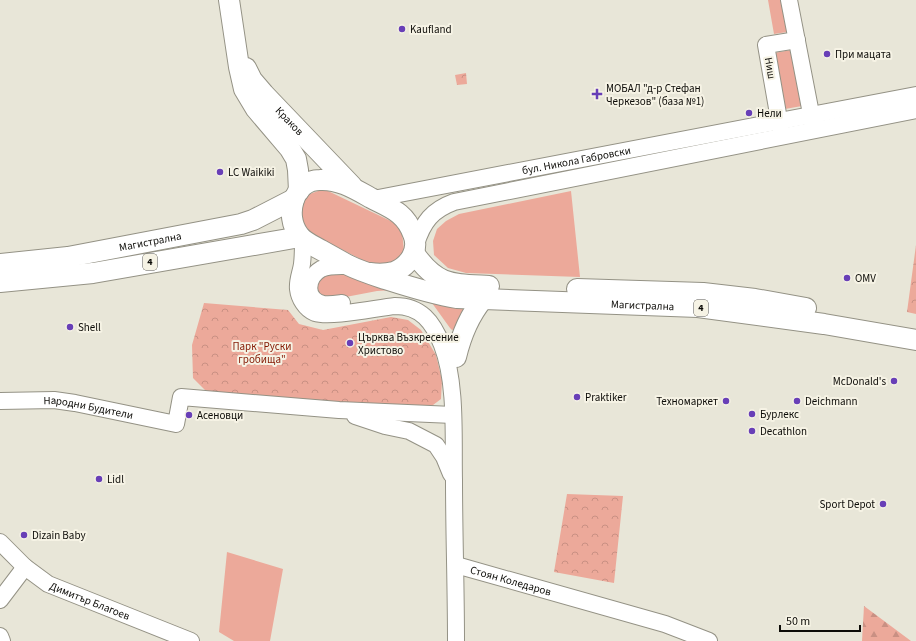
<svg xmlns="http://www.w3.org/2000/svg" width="916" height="641" viewBox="0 0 916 641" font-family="'Source Sans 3',sans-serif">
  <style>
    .green { fill: #eca99a }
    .forest { fill: url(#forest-firs) }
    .park { fill: url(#park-crowns) }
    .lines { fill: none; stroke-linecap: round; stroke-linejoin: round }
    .minor-casing { stroke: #949285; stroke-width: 18 }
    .major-casing { stroke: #949285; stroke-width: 22 }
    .minor { stroke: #fff; stroke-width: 16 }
    .major { stroke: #fff; stroke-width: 20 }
    .poi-dot { fill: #683fb7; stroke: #f6f3e5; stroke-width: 1.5 }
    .labels { text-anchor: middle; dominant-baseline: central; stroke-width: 4; stroke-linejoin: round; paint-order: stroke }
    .shield { fill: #f6f3e5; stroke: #53514a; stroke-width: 1 }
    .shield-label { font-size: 10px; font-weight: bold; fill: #0d0c08 }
    .poi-label { font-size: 11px; fill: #0d0c08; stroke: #f6f3e5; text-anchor: start }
    .street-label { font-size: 11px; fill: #0d0c08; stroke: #f6f3e5 }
    .park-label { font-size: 11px; fill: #841903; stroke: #f6f3e5 }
  </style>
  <defs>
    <pattern id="forest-firs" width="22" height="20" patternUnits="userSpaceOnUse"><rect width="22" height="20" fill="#eca99a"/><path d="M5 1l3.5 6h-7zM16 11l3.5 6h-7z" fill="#c99083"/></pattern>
    <pattern id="park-crowns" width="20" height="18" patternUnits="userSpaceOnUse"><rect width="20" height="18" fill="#eca99a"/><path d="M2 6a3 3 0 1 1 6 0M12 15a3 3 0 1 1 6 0" fill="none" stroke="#c99083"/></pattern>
  </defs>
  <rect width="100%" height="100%" fill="#e8e6d8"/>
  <path class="green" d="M768,0H781L787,32L774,34Z
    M791,50L802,106L785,109L774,53Z
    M318,191H328L397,224L402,232L404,250L400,259L392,265L374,266L304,230L300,204L307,195Z
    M571,191L580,277L466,273L448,268L434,255L433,241L437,229L446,221L459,214Z
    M339,272L368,284L469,303L455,329L452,330L450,328L432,303L393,290L377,291L330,300C316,295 316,289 319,275Z
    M227,552L283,569L270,641H234L219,632Z"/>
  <path class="forest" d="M864,606L911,641H862Z"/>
  <path class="park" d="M466,73L467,84L457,85L455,75Z
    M916,245V314L907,312Z
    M204,303L288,310L299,324L323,330L391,317L408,320L421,330L436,355L442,380L441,399L429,408H402L207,392L193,378L192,345Z
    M567,494L623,496L614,583L554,572Z"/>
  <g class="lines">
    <defs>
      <g id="minor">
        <path d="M789,0L813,124"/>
        <path d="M781,131L766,45L797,40"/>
        <path id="s1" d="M373,199L916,95"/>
        <path d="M303,240C303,248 303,256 302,264C301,272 297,280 298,289C299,298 305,309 315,313C330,318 376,308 395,306C421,306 433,322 442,345C457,383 453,440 454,480C454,534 456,587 456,641"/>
        <path d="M416,244C423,222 432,210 454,202L916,110"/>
        <path d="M342,303C335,304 329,305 323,304C304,299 306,278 321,269C329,265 340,266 349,266"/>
        <path id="s2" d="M0,401L54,400L75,403L176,424L181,397L339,410L453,415"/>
        <path d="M355,416L385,426L409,431L436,445L444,457L451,474"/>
        <path id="s3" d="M0,542L25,567L48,584L191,641"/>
        <path id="s4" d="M456,565L665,624L709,641"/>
        <path d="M0,600L25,567"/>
        <path d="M0,636L2,641"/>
      </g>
      <g id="major">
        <path d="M229,0L239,67L244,89L256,109L290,149L296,159L298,170L299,191"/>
        <path id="s5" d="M246,68L252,80L264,94L352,186"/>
        <path d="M414,253C437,286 452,284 489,286"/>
        <path id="s6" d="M0,264L68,257L241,224L253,220L294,199"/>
        <path id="s7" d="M370,273C378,274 386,274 394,272C409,266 420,250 413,234C405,212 390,208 371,198C355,189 339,179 320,180C293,180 284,216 299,235C304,242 314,246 321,250C330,255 339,260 348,265C358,270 370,274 382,278C407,286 431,294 457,298L698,307L824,324L916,340"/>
        <path d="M0,282L93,273L300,237"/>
        <path d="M577,289L703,293L755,299L806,308"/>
        <path d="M456,357C461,336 469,316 483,299"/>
      </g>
    </defs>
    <use href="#minor" class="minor-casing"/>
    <use href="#major" class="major-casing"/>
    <use href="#minor" class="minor"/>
    <use href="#major" class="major"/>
  </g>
  <g class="poi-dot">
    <circle cx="402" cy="29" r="4"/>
    <circle cx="827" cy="54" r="4"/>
    <path d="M595 88h4v4h4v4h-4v4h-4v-4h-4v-4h4z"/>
    <circle cx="749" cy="113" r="4"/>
    <circle cx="220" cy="172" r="4"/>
    <circle cx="847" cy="278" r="4"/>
    <circle cx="70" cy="327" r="4"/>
    <circle cx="350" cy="343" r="4"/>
    <circle cx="894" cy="381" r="4"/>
    <circle cx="577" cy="397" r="4"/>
    <circle cx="726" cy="401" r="4"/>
    <circle cx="797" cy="401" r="4"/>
    <circle cx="752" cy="414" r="4"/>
    <circle cx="189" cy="415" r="4"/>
    <circle cx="752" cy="431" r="4"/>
    <circle cx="99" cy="479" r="4"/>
    <circle cx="883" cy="504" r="4"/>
    <circle cx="24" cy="535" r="4"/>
  </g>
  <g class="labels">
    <g class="shield">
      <rect x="143" y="254" width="14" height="16" rx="3"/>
      <rect x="694" y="300" width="14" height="16" rx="3"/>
    </g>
    <g class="shield-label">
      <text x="150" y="262">4</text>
      <text x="701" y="308">4</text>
    </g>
    <g class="poi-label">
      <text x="410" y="29">Kaufland</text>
      <text x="835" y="54">При мацата</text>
      <text x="606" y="88">МОБАЛ "д-р Стефан<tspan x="606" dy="13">Черкезов" (база №1)</tspan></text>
      <text x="757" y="113">Нели</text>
      <text x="228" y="172">LC Waikiki</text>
      <text x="855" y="278">OMV</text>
      <text x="78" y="327">Shell</text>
      <text x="358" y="337">Църква Възкресение<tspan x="358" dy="13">Христово</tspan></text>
      <text x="886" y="381" text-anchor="end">McDonald's</text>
      <text x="585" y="397">Praktiker</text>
      <text x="718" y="401" text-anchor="end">Техномаркет</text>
      <text x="805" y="401">Deichmann</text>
      <text x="760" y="414">Бурлекс</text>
      <text x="197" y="415">Асеновци</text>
      <text x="760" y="431">Decathlon</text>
      <text x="107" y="479">Lidl</text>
      <text x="875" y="504" text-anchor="end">Sport Depot</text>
      <text x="32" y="535">Dizain Baby</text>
    </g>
    <g class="street-label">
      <text transform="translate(770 68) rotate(80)">Ниш</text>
      <text stroke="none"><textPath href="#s5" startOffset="69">Краков</textPath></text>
      <text stroke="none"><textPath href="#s1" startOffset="207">бул. Никола Габровски</textPath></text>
      <text stroke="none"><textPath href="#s6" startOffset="152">Магистрална</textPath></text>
      <text stroke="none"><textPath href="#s7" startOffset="613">Магистрална</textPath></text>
      <text stroke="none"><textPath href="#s2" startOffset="89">Народни Будители</textPath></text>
      <text stroke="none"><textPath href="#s4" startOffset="57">Стоян Коледаров</textPath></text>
      <text stroke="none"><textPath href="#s3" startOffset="109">Димитър Благоев</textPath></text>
    </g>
    <g class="park-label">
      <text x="262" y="346">Парк "Руски<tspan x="262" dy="13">гробища"</tspan></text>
    </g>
  </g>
  <path d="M780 625v6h80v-6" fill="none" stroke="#0d0c08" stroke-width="2"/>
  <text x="786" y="625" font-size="12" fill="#0d0c08" stroke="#f6f3e5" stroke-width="3" paint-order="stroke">50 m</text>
</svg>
